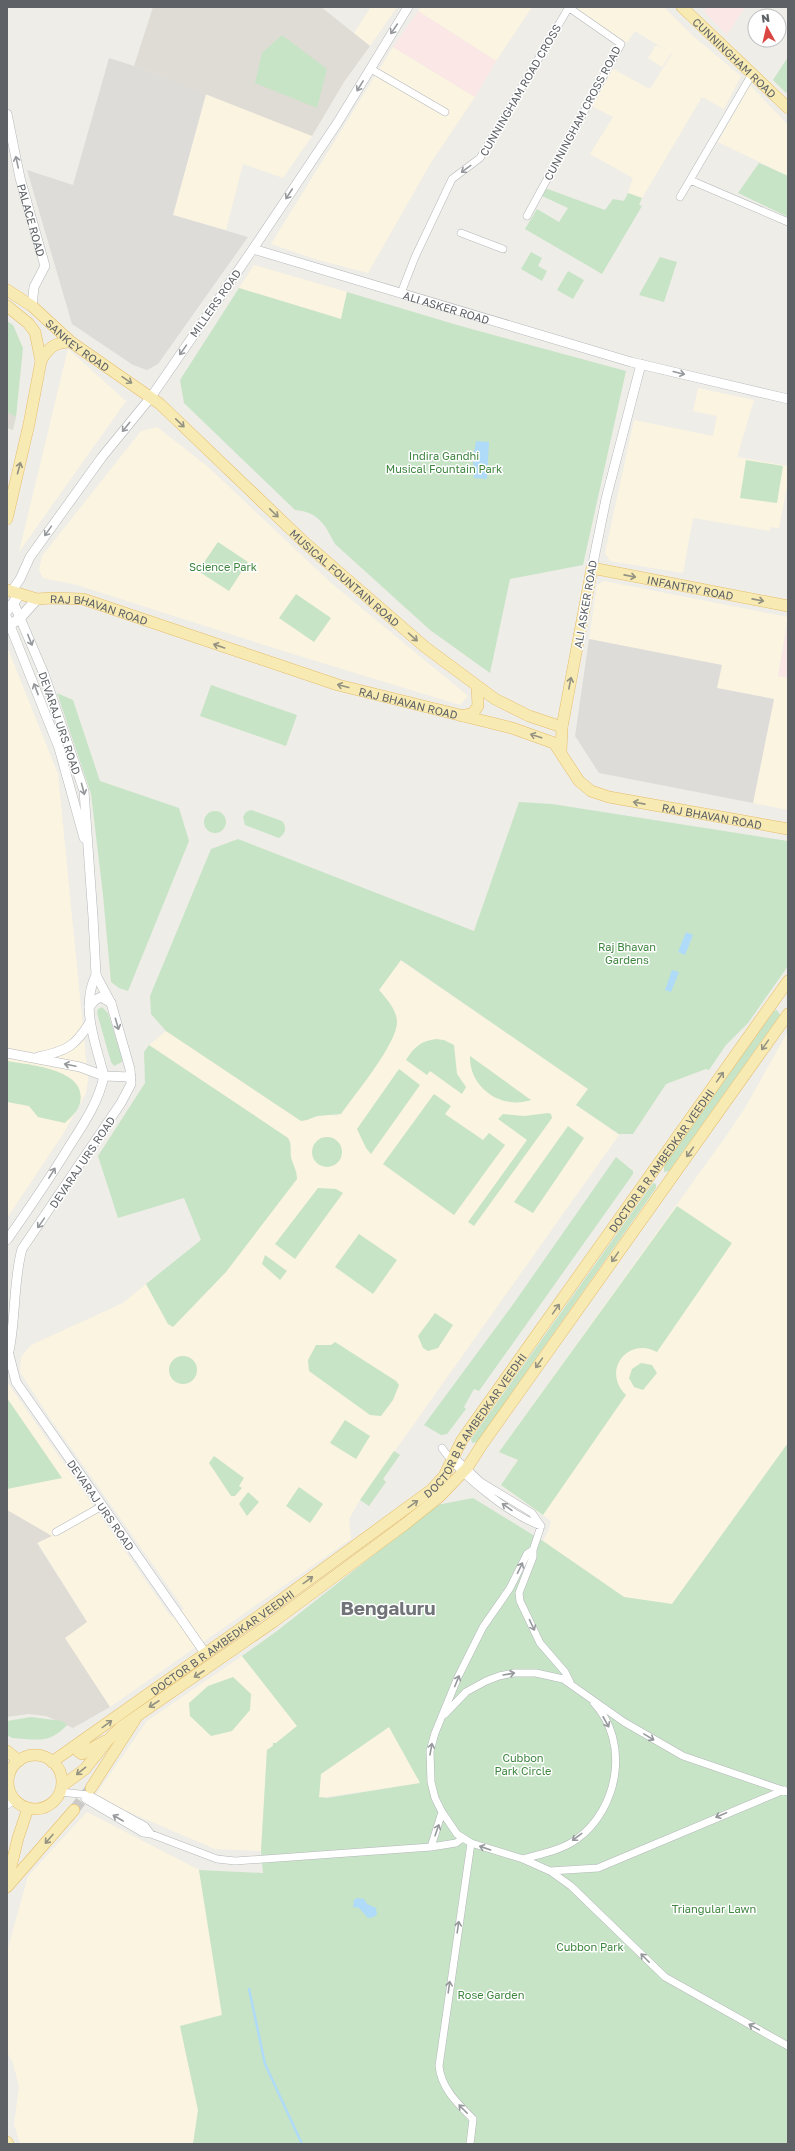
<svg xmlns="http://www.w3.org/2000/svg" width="795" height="2151" viewBox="0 0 795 2151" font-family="'Golos Text',sans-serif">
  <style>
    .commercial { fill: #fbf4e0 }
    .industrial { fill: #dedcd9 }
    .education { fill: #dfdcd5 }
    .medical { fill: #fae7e6 }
    .green { fill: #c7e4c6; fill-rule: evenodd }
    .water { fill: #afdbf8 }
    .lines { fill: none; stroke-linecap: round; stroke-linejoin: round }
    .stream { stroke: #afdbf8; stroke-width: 2.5 }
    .primary-tunnel { stroke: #cbcac7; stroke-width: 11; stroke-dasharray: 11 5.5; stroke-linecap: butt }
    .minor-casing { stroke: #b4b7ba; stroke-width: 8 }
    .tertiary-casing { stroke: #b4b7ba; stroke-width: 10 }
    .secondary-casing { stroke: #b3b6ba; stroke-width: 11 }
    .primary-casing { stroke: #e5bd6a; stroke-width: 12 }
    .minor { stroke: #fff; stroke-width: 7 }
    .tertiary { stroke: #fff; stroke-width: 9 }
    .secondary { stroke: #fff; stroke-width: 10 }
    .primary { stroke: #f8eab3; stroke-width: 11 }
    .oneway { stroke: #96999c }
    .oneway2 { stroke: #949281 }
    .labels { text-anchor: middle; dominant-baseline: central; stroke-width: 3; stroke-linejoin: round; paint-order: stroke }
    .street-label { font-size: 11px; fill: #5e6266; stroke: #fff }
    .park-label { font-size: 11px; fill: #3e853f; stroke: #fff }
    .town-label { font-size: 19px; font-weight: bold; fill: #707478; stroke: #fff }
  </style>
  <rect width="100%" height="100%" fill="#efede7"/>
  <path class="commercial" d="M371,7H397L370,46L354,33Z
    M421,7H532L496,61L418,11Z
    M578,7H664L694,37L741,76L724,109L702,97L642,198L628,193L633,178L590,154L613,117L592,106L613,69L650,89L672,54L671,53L662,67L648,58L656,45L668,51L635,31L627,43L577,9Z
    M393,47L475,97L430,164L368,273L315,259L271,244Z
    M750,85L788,125V176L718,142Z
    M206,94L312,136L283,178L243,164L226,230L173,215Z
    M254,265L347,292L341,319L239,288Z
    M68,349L126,401L19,552Z
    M698,388L754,400L737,457L788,466V482L779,528L770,527V531L693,518L683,573L610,561L605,553L634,420L713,436L717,416L693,411Z
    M157,427L207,466L330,582L468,696L460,705L280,650L77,585L43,578L39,570L42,556L141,431Z
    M604,581L788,617L778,675L788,678V810L753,803L774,699L717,688L721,665L589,639L597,585Z
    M8,649L58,774L88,1079L86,1093L63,1134L7,1218Z
    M400,960L588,1089L576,1105L619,1135L360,1500L349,1519L351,1539L110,1707L64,1638L87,1621L37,1542L51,1536L7,1510V1382L171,1617L184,1609L50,1418L20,1372L21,1357L31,1345L123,1303L146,1284L168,1324L297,1173L293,1165L290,1155L291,1143L288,1138L149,1045L166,1031L301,1121L327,1114L337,1116L391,1005L379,990Z
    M788,1031V1443L672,1604L624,1597L543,1541L548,1532L551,1521L501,1485L518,1460L499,1452L724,1139L745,1108Z
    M242,1656L297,1726L267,1750L261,1851L215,1849L94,1797L147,1721Z
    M389,1727L421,1783L319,1798L321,1774Z
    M87,1812L199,1870L222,2016L180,2026L198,2110L193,2144H20L14,2124L19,2087L13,2063L7,2052V1952L28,1876Z"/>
  <path class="industrial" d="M109,58L134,66L206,94L173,215L248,237L158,364L147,370L133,365L72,324L27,170L73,185Z
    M589,639L722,665L717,688L774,699L753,803L599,773L575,736Z"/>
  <path class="education" d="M153,7H321L370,46L344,82L312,136L134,66Z
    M7,412L16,417L13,430L7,428Z
    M7,1510L52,1536L37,1543L87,1622L65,1638L110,1707L73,1728L46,1716L28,1714L7,1717Z"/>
  <path class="medical" d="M707,7H745L727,35L704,12Z
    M418,11L496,61L475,97L393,47Z
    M788,623V678L778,676Z"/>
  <path class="green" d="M282,35L327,69L317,108L255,83L262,53Z
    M788,57V91L786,93L773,80Z
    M759,163L788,176V217L738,193Z
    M545,188L605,210L613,199L624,201L628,193L642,198L639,205L642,206L602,274L525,229L537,209L559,222L568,208L542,196Z
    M531,252L542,258L538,266L547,271L542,281L521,269Z
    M660,257L677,262L664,302L639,295Z
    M568,271L584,280L573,299L557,290Z
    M239,288L341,319L347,292L457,325L626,371L583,565L510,579L490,673L430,630L335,544C325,525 319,512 295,510L184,403L180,380Z
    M7,321L13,325L23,348L16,417L7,412Z
    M746,460L783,466L777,503L740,498Z
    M218,542L248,562L229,591L198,571Z
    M296,594L331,618L314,642L279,618Z
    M211,685L297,715L286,746L200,716Z
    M57,693L73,700L100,781L179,808L189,841L128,991L119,988L111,982L103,895L91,794Z
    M519,802L552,804L788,841V966L748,1023L726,1045L709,1070L706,1069L666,1084L633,1134H619L576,1105L588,1089L401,960L379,990C386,998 397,1010 397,1022C397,1044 355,1094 341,1114L317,1116L307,1120L301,1121L166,1031L151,1014L150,996L211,849L238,839L474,931Z
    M251,810L282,821C287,827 286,833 279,838L245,825L243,817L246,812Z
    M204 822a11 11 0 1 1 22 0a11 11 0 1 1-22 0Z
    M102,1007L108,1013L122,1058V1062L114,1066L111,1062L97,1013L98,1009Z
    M777,1010L780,1015L669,1171L664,1172V1166L774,1011Z
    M436,1039L444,1040L454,1045L457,1074L466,1087L462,1094L430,1071L427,1075L406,1060C414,1047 421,1041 436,1039Z
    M149,1045L288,1138C292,1145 290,1150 291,1157C293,1165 297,1171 297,1179L226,1272L173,1327L168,1324L146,1284L201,1240L184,1198L118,1218L98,1156L145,1083L144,1052Z
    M470,1056L531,1100C502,1110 469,1088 470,1056Z
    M7,1061C29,1065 92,1069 79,1106C77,1112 69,1119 65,1123L38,1117L29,1106L7,1102Z
    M399,1069L420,1085L371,1154L366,1148L357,1129Z
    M434,1094L451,1106L445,1114L483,1140L489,1133L505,1145L454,1215L383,1164Z
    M548,1113L551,1114L552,1118L474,1226L468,1222L527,1140L498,1119L503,1114L524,1116Z
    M568,1126L584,1138L533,1213L514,1202Z
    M312 1152a15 15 0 1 1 30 0a15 15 0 1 1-30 0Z
    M616,1157L633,1171V1174L479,1391L474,1389L464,1407L466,1409L447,1434L441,1435L424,1425L514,1303Z
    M653,1183L656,1184V1188L477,1442L472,1443L471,1439Z
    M318,1188L336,1189L343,1193L295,1259L275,1244Z
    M677,1206L732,1243L657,1352C628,1336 601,1371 626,1395L543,1515L501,1485L518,1460L499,1452Z
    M359,1234L397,1260L373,1294L335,1267Z
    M265,1255L287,1271L280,1280L262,1264Z
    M435,1313L453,1325L438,1348L428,1351L423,1348L418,1336Z
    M335,1342L396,1381L399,1385L393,1400L381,1416L370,1415L309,1371L308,1360L316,1345H331Z
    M169 1370a14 14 0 1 1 28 0a14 14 0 1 1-28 0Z
    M641,1363L652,1365L657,1373L643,1390L634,1387L629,1378L632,1369Z
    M7,1398L62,1478L7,1489Z
    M345,1420L370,1436L356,1459L330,1443Z
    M788,1443V2144H193L198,2110L180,2026L222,2015L199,1870L263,1873L261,1851L267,1750L273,1746V1743H276L297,1726L242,1656L277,1631L437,1505L473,1498L543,1541L624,1597L672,1604ZM389,1727L420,1783L327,1798L319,1797L321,1774Z
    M394,1451L400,1455L383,1479L386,1482L369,1506L360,1500Z
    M214,1456L244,1478L239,1486L242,1488L235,1496H231L209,1463Z
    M299,1487L323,1504L310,1523L286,1506Z
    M248,1492L259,1502L247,1516L239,1504Z
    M233,1677L251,1694L250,1710L232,1731L211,1736L190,1716L189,1703L208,1686Z
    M31,1717L62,1721L67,1725C49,1745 36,1739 12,1738L7,1735V1721Z"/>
  <path class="water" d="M476,441L489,442L487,479L474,478L473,458Z
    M686,932L693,935L685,955L678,952Z
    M672,970L679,972L671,992L665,990Z
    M357,1898L364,1899L367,1904L376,1908L377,1914L374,1917L368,1918L359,1908L353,1907L354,1900Z"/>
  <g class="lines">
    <path class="stream" d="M249,1989L265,2064L302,2144"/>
    <path class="primary-tunnel" d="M74,1810L90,1789"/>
    <defs>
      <path id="minor" d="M371,69L445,112
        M690,180L788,222
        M680,197L752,74
        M527,216L621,44L568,7
        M461,233L503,249
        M401,293L415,257L452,179L480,158L569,7
        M442,1448C460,1475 510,1515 541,1526
        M452,1455L481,1482L532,1513L541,1526
        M541,1526L533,1550V1557L519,1593L520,1601L540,1643L565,1672L570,1682
        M56,1532L102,1506
        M533,1550L527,1554L510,1588L483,1627L458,1677L435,1733L430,1751L431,1782L435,1798L442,1812L457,1834L471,1843L523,1859L550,1871L571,1886L665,1977L788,2046
        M445,1714L466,1692L486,1681L499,1676L514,1673H536L563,1679L624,1722L683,1756L788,1792
        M60,1792L89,1795L145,1826L151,1834
        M84,1795L85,1799L143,1833L151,1834L217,1859L235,1861L431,1847L456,1843L463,1838
        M431,1847L442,1812
        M523,1859C541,1854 562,1850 577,1839C619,1808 630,1742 594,1703
        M550,1871L598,1868L784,1790
        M470,2144L473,2119C458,2104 441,2088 439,2066L471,1843"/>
      <g id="tertiary">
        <path id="s1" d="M7,114L20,178L45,266L34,287L32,306"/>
        <path id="s2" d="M253,249L631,362L788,399"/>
        <path d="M592,568L606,499L641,364"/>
        <path d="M11,592L20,579L30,557L102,457L151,397L253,249L338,122L408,7"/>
        <path d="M7,618L59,748L84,838"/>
        <path d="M89,1007L95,1000L101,997L111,1003"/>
        <path d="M7,1053L80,1067L104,1076L131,1077"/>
        <path d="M38,1057C66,1051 75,1047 90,1022"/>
        <path d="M7,1240C28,1210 48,1181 67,1150C82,1126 98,1104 104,1076C96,1044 80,1007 96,975"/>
        <path d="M7,1347L16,1382L205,1653"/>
        <path d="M9,1351C16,1318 13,1282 22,1249L121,1103L131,1084L130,1069L111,1003L96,975L93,917L84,791L44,674L14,604"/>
        <path d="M7,1790L9,1789"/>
        <path d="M7,1804L14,1799"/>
      </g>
      <path id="secondary" d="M7,611L20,594
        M7,627L20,618L37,599"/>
      <g id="primary">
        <path id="s3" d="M682,7L788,108"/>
        <path id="s4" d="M7,290L32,306L71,342L160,404L304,542L425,647L495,699L529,716L562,727"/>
        <path d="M7,306L28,323L35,332L41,361L29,424L7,519"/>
        <path d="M41,361C48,347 56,342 71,342"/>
        <path id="s5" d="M7,590L37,599L52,598L83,599L338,685L512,728L554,743L579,781L591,791L609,797L788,829"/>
        <path d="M462,716L473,713L478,706L477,686"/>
        <path id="s6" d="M561,752L562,727L592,568L788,606"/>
        <path d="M85,1740L80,1746L79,1752L82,1754L105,1741"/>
        <path d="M7,1751L19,1761"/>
        <circle cx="35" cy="1782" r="27"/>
        <path id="s7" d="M52,1762L277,1603L431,1490L444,1476L462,1440L788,981"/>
        <path d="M62,1786L85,1769L108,1740L121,1727L273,1622L404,1525L439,1497L467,1468L481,1446L788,1014"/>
        <path d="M91,1788L136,1718"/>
        <path d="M7,1883L18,1838L28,1808"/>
        <path d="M7,1887L74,1810"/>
        <path d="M7,2142L8,2144"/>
      </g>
    </defs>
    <use href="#minor" class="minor-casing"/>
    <use href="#tertiary" class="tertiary-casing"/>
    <use href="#secondary" class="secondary-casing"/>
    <use href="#primary" class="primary-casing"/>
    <use href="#minor" class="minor"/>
    <use href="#tertiary" class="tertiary"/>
    <use href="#secondary" class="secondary"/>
    <use href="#primary" class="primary"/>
  </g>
  <defs><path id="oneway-shaft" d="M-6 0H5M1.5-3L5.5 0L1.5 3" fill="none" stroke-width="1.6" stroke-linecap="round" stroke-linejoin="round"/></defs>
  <g class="oneway">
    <use href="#oneway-shaft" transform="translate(394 29) rotate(124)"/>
    <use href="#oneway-shaft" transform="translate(360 86) rotate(122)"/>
    <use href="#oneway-shaft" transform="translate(17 162) rotate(-102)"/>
    <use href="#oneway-shaft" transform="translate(466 169) rotate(144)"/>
    <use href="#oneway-shaft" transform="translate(289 194) rotate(123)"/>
    <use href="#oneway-shaft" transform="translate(183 350) rotate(125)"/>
    <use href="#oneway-shaft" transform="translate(679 373) rotate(14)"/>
    <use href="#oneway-shaft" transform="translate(126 427) rotate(129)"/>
    <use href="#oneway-shaft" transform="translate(48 531) rotate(125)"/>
    <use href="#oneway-shaft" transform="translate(30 640) rotate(68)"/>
    <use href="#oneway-shaft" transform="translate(36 689) rotate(-111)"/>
    <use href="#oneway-shaft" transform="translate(83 789) rotate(75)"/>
    <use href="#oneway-shaft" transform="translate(117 1024) rotate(74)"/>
    <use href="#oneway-shaft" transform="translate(70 1065) rotate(-168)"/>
    <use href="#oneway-shaft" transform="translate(52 1173) rotate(-58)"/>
    <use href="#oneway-shaft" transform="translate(41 1223) rotate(125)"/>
    <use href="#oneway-shaft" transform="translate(507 1507) rotate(-145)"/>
    <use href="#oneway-shaft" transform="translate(520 1568) rotate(-64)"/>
    <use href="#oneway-shaft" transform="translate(532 1625) rotate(65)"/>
    <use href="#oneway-shaft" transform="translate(509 1674) rotate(-10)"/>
    <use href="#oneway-shaft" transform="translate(457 1681) rotate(-68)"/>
    <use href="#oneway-shaft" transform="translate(606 1722) rotate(61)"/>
    <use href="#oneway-shaft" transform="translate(649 1737) rotate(31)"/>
    <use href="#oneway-shaft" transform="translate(431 1749) rotate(-80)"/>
    <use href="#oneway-shaft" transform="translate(721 1815) rotate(157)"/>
    <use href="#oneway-shaft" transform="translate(118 1818) rotate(-150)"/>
    <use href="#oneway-shaft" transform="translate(437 1830) rotate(-71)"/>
    <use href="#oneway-shaft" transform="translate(577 1837) rotate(143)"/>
    <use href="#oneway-shaft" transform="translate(485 1848) rotate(-161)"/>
    <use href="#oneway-shaft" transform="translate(458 1927) rotate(-82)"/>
    <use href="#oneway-shaft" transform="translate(645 1958) rotate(-135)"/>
    <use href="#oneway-shaft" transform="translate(449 1987) rotate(-82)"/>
    <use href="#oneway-shaft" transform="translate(754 2027) rotate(-151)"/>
    <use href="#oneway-shaft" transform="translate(463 2109) rotate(-135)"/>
  </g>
  <g class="oneway2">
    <use href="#oneway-shaft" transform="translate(127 380) rotate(34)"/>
    <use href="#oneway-shaft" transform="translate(180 423) rotate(44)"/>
    <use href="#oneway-shaft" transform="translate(19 468) rotate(-75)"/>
    <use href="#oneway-shaft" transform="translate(274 513) rotate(44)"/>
    <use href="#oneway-shaft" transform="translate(630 576) rotate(11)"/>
    <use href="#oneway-shaft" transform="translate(758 600) rotate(11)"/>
    <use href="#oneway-shaft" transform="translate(413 637) rotate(41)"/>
    <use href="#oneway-shaft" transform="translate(219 646) rotate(-161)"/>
    <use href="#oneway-shaft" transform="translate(570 683) rotate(-79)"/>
    <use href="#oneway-shaft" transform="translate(343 686) rotate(-165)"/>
    <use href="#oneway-shaft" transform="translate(536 736) rotate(-162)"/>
    <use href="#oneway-shaft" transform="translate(639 803) rotate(-169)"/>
    <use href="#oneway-shaft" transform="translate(765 1045) rotate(125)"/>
    <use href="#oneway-shaft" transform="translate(720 1077) rotate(-55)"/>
    <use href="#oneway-shaft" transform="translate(690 1152) rotate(125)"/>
    <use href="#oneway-shaft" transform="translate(615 1257) rotate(125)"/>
    <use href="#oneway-shaft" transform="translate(556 1309) rotate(-55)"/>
    <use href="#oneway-shaft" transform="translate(539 1363) rotate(125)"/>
    <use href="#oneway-shaft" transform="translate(413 1504) rotate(-36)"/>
    <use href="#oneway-shaft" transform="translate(308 1580) rotate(-36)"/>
    <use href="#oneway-shaft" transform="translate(199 1674) rotate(147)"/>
    <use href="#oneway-shaft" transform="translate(154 1704) rotate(147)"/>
    <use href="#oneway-shaft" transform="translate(107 1724) rotate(-36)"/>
    <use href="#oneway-shaft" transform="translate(81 1771) rotate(141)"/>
    <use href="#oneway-shaft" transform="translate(49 1839) rotate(131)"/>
  </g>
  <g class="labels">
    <g class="street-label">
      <text stroke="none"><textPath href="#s3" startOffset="73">CUNNINGHAM ROAD</textPath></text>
      <text transform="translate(520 90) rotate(-60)">CUNNINGHAM ROAD CROSS</text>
      <text transform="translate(582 113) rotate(-62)">CUNNINGHAM CROSS ROAD</text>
      <text stroke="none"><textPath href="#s1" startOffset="109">PALACE ROAD</textPath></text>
      <text transform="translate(215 303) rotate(-55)">MILLERS ROAD</text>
      <text stroke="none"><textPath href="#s2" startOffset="202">ALI ASKER ROAD</textPath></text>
      <text stroke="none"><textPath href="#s4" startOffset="90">SANKEY ROAD</textPath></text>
      <text stroke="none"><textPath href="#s4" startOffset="445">MUSICAL FOUNTAIN ROAD</textPath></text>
      <text stroke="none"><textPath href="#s6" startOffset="287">INFANTRY ROAD</textPath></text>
      <text transform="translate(585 604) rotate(-80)">ALI ASKER ROAD</text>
      <text stroke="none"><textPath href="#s5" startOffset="95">RAJ BHAVAN ROAD</textPath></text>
      <text stroke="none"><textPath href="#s5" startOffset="419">RAJ BHAVAN ROAD</textPath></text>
      <text transform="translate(60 723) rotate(71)">DEVARAJ URS ROAD</text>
      <text stroke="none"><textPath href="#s5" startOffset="755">RAJ BHAVAN ROAD</textPath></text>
      <text stroke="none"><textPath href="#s7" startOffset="869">DOCTOR B R AMBEDKAR VEEDHI</textPath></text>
      <text transform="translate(82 1162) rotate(-56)">DEVARAJ URS ROAD</text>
      <text stroke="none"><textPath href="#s7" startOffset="545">DOCTOR B R AMBEDKAR VEEDHI</textPath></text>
      <text transform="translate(101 1505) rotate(55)">DEVARAJ URS ROAD</text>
      <text stroke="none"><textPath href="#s7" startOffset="208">DOCTOR B R AMBEDKAR VEEDHI</textPath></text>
    </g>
    <g class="park-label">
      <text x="444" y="455">Indira Gandhi<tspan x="444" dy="13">Musical Fountain Park</tspan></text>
      <text x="223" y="566">Science Park</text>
      <text x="627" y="946">Raj Bhavan<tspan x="627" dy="13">Gardens</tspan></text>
      <text x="523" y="1757">Cubbon<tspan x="523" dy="13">Park Circle</tspan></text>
      <text x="714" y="1908">Triangular Lawn</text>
      <text x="590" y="1946">Cubbon Park</text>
      <text x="491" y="1994">Rose Garden</text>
    </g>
    <g class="town-label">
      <text x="388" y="1607">Bengaluru</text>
    </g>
  </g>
  <rect width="795" height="2151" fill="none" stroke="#5e6266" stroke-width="16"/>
  <g transform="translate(767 28) rotate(352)"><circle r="19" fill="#ffffff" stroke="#bfc0c2"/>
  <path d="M0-3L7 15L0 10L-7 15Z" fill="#da4742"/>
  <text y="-6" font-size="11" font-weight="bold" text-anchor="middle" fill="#5e6266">N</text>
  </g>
</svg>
